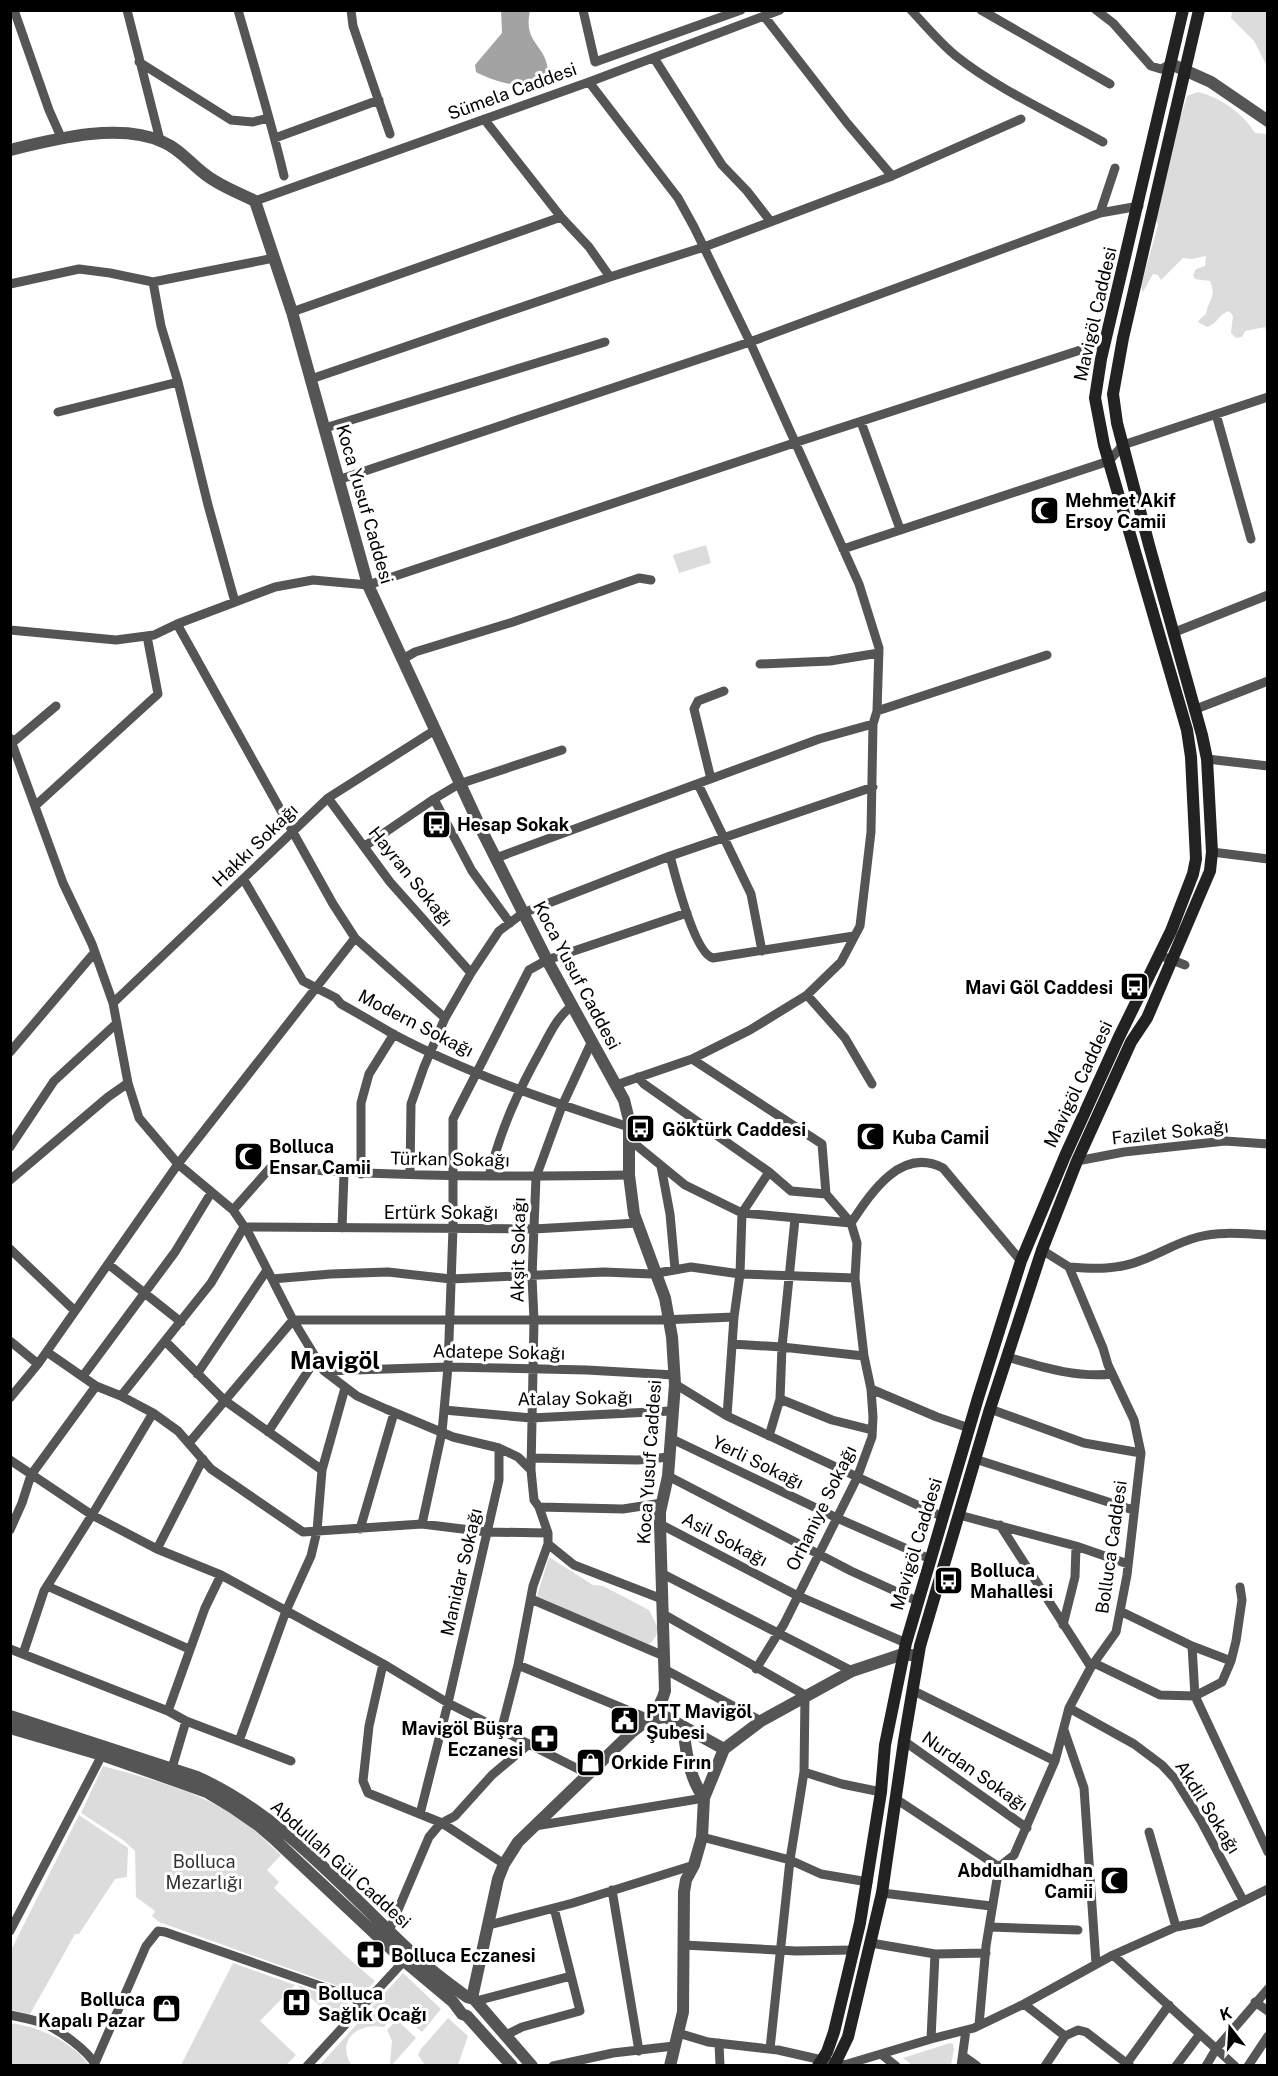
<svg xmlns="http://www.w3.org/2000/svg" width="1278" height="2076" viewBox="0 0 1278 2076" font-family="'Public Sans',sans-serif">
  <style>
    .green { fill: #dcdcdc }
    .water { fill: #a3a3a3 }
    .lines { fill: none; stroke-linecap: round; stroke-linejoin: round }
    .minor { stroke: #555; stroke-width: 9 }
    .tertiary { stroke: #555; stroke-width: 12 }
    .secondary { stroke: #222; stroke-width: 12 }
    .labels { text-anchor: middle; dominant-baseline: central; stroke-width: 6; stroke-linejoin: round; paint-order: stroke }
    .street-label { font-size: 18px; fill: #000; stroke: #fff }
    .poi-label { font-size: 18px; font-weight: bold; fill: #000; stroke: #fff; text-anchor: start }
    .park-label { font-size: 18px; fill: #333; stroke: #fff }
    .district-label { font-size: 24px; font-weight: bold; fill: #000; stroke: #fff }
  </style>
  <rect width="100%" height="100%" fill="#fff"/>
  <path class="green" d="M1232,11H1267V66L1254,41L1231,18Z
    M1198,92C1221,98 1242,112 1255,133L1267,134V337L1265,327L1245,331L1242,337L1236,338L1231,333L1233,316L1229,311C1219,314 1217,324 1207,327L1198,322L1199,320L1206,314C1208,301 1217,297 1210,281L1195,279L1193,275L1196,269L1205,266L1206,256L1192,259L1183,258L1161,280L1158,275L1153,274L1143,292L1141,286L1158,225L1156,220L1176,124L1181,116L1187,96Z
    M706,545L711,563L679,573L673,555Z
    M549,1557L593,1585L603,1586L649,1610L658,1628L656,1636L651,1643L644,1646L537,1596Z
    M103,1766C153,1780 204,1792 247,1824C259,1833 270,1845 281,1855L267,1870L279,1882L274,1888L347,1957L375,1981L365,1992H355L159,1922L152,1916L155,1911L136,1897L135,1851L123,1840L81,1813Z
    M79,1815L128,1848L127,1877L115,1879L79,1934H75L30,2014L11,2010V1950Z
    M233,1963L295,1985L260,2021L296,2055L286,2065H181Z
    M403,1973L441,2009L422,2032L397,2011L384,2027C359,2023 336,2038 351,2065H320Z
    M297,1985L348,2003L349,2007L337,2022Z
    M448,2018L468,2036L458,2065H425L418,2055L421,2049Z
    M397,2020L416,2038L392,2065L390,2063L392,2041L387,2030Z
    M11,2023C40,2027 71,2041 89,2065H11Z
    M950,2043L953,2044L954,2049L951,2065H912L903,2058Z"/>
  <path class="water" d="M501,11H530C523,44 545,43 548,70C545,74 542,79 538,82C524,91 490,80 476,72L475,65L502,33Z"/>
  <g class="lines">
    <path class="minor" d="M14,10L49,110L61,137
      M127,10L160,140
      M238,10C254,66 271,121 284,176
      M351,10L353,26L390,134
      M583,10L595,62L741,10
      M911,10C926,26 940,43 956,56C997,89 1057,116 1103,142
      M981,10L1110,84
      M1096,10L1113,23L1151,66L1161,69L1171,64
      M764,16L847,123L892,176
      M654,58L722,165L747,191L771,222
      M139,62L231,120L253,122L268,118
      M589,82L678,198L694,227L750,342L859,584L879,648L877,711L873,724L871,832L860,926L841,962L807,995L750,1030L692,1059L616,1085
      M484,119L561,217L589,247L610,277
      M275,138L379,100
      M255,201L589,82L780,10
      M1100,213L1115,168
      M153,282L161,326L178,382L208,505L235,602
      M10,284L79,269L110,273L153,282L274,258
      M292,312L561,217
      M311,379L610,277L704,247L892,176L1021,119
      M58,412L178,382
      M1216,414L1251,539
      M861,422L900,529
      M325,428L605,342
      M338,480L750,342L1100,213L1139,206
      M843,549L1109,461L1123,445L1268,397
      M177,624L333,904L355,938L445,1018
      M10,630L116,640L154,635L177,624L275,587L313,580L368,585L794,443L1105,342
      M1175,632L1268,595
      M403,659L415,652L513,622L639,578L651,580
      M760,664L830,661L879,653
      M1196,709L1268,681
      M877,711L1047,655
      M10,738L63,883L92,944L113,1003L128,1083L139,1118L178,1164L233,1210L248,1232L293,1320L324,1371L357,1396L386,1409L453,1437L499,1448L518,1457L531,1470L534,1500L539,1507L548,1533V1544L574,1565L662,1599
      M12,743L56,706
      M1207,759L1268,766
      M711,779L694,709L698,701L724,691
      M698,784L751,894L762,951
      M328,798L390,882L471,973
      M434,799L472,871L510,923
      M35,806L158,694L147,636
      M365,846L434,799L459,784L562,750
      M1212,852L1268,859
      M670,856C675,875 695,954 713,958L854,936
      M496,858L819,739L873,724
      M244,880L303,981L336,998L341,1004C359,1014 376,1024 393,1034C468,1074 549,1101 629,1127
      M1159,955L1185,965
      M807,995L845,1038L872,1084
      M113,1003L328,798L435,730
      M10,1052L95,952
      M692,1059L822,1144L826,1194L851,1223C871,1193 901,1146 943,1168L1021,1261
      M638,1077L644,1084L769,1172L791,1191L826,1194
      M630,1140L685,1185L742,1213L851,1223L857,1243L855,1278L864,1356L871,1389L873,1417L872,1437L857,1478L784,1624L756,1669
      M10,1147L54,1081L117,1023
      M1077,1161L1124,1152L1225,1141L1268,1144
      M661,1166L670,1214L675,1269
      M361,1174V1103L369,1074L394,1034
      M410,1174L411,1104L424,1067L445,1018L471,973L499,931L523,913L670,856L873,787
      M489,1176C501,1129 517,1093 541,1050C550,1033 557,1017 573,1005
      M10,1180L108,1097L128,1083
      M233,1210L271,1167C390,1177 510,1177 629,1175
      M342,1228L344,1173
      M10,1249L75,1311
      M108,1264L181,1322
      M1069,1267C1095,1269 1118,1270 1142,1260C1161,1253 1178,1242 1198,1237C1221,1231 1244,1234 1268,1235
      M272,1279L331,1274L388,1272L451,1279L604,1272L652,1274L691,1267L740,1274L855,1278
      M10,1341L38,1364
      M165,1341L224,1400L322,1470
      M732,1344L782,1347L864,1356
      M47,1352L96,1386L121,1396L153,1413L178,1431L211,1469L303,1532L422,1524L487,1532L548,1533
      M1007,1357C1042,1367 1075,1378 1112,1374
      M324,1371L448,1367L587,1370L674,1375
      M197,1374L267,1270
      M83,1376L175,1252L211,1193
      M675,1384L727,1416L943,1517
      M871,1389L937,1417L969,1428
      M121,1396L211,1283L244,1227L534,1229L638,1223
      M10,1398L38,1364L178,1164L355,938
      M780,1399L832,1420L872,1430
      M990,1409L1084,1443L1141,1453
      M444,1410L531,1418L671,1411
      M727,1416L734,1317L740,1274L742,1213L769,1172
      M268,1432L316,1359
      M769,1436L780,1399L782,1347L795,1219
      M670,1438L837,1518L930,1559
      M189,1443L293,1320H661L734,1317
      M531,1458L638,1460L669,1457
      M975,1459L1133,1510
      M10,1460L92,1515L157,1549L221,1575L387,1666L448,1703L588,1774
      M531,1470L534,1320L532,1277L536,1177L562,1106L592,1041
      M668,1476L851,1571L917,1601
      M539,1507L623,1509L662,1503
      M959,1515L1076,1546L1128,1564
      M422,1524L442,1432L448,1367L453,1228V1119L529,970L547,960L687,913
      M660,1524L798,1596L906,1643
      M1000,1525L1091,1667
      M360,1529L394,1413
      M10,1530L22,1503L31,1475L96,1386
      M157,1549L203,1459
      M661,1573L852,1671
      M47,1586L189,1649
      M531,1599L664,1656
      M1120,1611L1192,1646L1231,1661
      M663,1614L805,1695L804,1772L790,1860L770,2049
      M1063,1625L1075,1577L1076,1546
      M1192,1646L1195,1696L1268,1852
      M10,1649L168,1711L186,1721L172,1768
      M23,1654L44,1591L92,1515L153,1413
      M1094,1663L1160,1695L1195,1696L1222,1682L1231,1661L1236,1641L1242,1600L1240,1587
      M383,1664L369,1726L363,1781L368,1793L442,1823L504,1864
      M518,1665L649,1719
      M664,1669L761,1721
      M912,1690L1055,1761
      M1069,1708L1134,1744L1162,1765L1175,1779L1201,1821L1243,1900
      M168,1711L205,1608L221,1575
      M186,1721L291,1761
      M1064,1730L1084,1788L1096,1964
      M501,1731L518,1665L533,1586L548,1544
      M239,1741L286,1611L311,1556L317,1531L322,1470L345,1388
      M904,1741L1027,1828
      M804,1772L842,1784L881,1792
      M896,1799L999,1867L1010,1873L1022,1875
      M420,1814L448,1703L499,1480V1448
      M535,1826L704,1798
      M1149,1832L1176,1927
      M702,1837L790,1860L821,1874L868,1882
      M612,1890L639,2051
      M882,1893L991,1906
      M489,1925L573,1903L694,1865
      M989,1927L1078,1930
      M10,1931L102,1755
      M389,1931L429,1837L440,1824L455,1816L492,1775L529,1744
      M871,1943L935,1954L986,1953
      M684,1945L796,1951L853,1950
      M1113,1955L1235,2066
      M476,2001L571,1976
      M1255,2002L1268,2011
      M1024,2004L1065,2036
      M10,2015C20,2017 30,2019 39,2022C56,2027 88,2050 96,2066
      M979,2025L986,1946L999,1867L1014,1855L1055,1761L1069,1708L1091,1667L1116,1632L1127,1575L1141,1453L1134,1420L1108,1365L1103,1348L1069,1267L1042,1250
      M678,2033L708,2042L778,2050L844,2065L931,2039L974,2028L1024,2004L1113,1955L1176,1927L1201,1922L1268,1889
      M506,2035L522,2027L580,2011L554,1908
      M931,2039L935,1954
      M719,2043L720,2066
      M881,2054L896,2066
      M963,2056L977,2066
      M95,2063L146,1946L158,1931L165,1932L352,1997L362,2004
      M1127,2063L1169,2005
      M307,2066L404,1961
      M553,2066L613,2053L674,2046
      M961,2066L966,2030
      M1045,2066L1065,2036L1078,2030L1086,2032L1130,2066
      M1176,2066L1200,2034
      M1206,2066L1216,2049L1268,1989
      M1248,2066L1268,2036"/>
    <path class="tertiary" d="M1171,64L1211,82L1268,121
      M10,150C55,139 120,122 163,142C180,149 192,165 206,175C220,186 239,193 255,201L292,312L368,585L483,833L547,960L624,1100L629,1120V1175L634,1214L665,1298L672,1337L675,1384L668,1476L660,1512V1524L665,1691C660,1710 647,1721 632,1732L518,1842L504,1864L498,1879L472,1998
      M10,1716L197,1777C284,1816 345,1891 413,1954C430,1970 449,1984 467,1997L474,1999L532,2066
      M649,1719L666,1717L724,1749
      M683,1727C686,1751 689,1778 704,1798
      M10,1728L102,1755L182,1783L207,1792L232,1807L258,1825L273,1838L404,1961L453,2002L462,2014L467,2016L512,2066
      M670,2066L683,2012L684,1892L686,1880L694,1865L702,1837L704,1798L724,1749L761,1721L852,1671L903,1654L918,1656"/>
    <path class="secondary" d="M818,2066L827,2052L834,2032L860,1923L881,1792L885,1745L906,1643L978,1398L1021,1261L1065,1156L1119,1037L1171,931L1193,874L1196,859L1191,757L1187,730L1104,445L1095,398L1101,359L1183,10
      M834,2066L848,2037L882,1893L904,1741L920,1646L990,1409L1042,1250L1077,1161L1131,1042L1147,1018L1210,871L1212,852L1207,759L1202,735L1149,545L1117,423L1113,394L1123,338L1199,10"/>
  </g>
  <defs>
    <symbol id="mosque-square" viewBox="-11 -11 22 22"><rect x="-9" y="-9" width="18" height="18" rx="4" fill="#000" stroke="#fff"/><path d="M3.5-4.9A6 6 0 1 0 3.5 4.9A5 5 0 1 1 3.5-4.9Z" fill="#fff"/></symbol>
    <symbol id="bus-square" viewBox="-11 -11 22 22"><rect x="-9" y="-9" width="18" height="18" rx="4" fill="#000" stroke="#fff"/><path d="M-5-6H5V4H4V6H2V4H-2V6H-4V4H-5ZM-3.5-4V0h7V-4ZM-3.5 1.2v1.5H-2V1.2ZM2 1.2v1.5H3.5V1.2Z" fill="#fff"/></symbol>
    <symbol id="civic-square" viewBox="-11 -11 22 22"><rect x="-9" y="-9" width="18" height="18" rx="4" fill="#000" stroke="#fff"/><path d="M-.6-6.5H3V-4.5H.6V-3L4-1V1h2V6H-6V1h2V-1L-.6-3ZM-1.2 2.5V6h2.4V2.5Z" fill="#fff"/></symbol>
    <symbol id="pharmacy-square" viewBox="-11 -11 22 22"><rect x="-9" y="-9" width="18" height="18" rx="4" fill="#000" stroke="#fff"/><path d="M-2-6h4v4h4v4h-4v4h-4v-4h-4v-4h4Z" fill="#fff"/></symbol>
    <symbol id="shop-square" viewBox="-11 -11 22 22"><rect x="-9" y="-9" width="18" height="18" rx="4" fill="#000" stroke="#fff"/><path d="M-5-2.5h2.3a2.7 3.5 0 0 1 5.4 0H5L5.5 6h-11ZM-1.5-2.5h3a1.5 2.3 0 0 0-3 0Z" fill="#fff"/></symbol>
    <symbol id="hospital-square" viewBox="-11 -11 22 22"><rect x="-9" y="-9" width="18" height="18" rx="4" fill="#000" stroke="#fff"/><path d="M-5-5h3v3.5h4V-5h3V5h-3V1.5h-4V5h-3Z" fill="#fff"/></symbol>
  </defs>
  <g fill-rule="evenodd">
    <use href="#mosque-square" x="1028" y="494" width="33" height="33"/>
    <use href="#bus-square" x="420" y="808" width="33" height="33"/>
    <use href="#bus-square" x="1118" y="970" width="33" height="33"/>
    <use href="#bus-square" x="624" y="1112" width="33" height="33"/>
    <use href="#mosque-square" x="854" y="1120" width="33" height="33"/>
    <use href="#mosque-square" x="232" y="1140" width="33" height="33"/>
    <use href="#bus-square" x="932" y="1564" width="33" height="33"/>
    <use href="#civic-square" x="608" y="1704" width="33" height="33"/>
    <use href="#pharmacy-square" x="528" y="1722" width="33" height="33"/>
    <use href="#shop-square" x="574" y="1746" width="33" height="33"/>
    <use href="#mosque-square" x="1098" y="1864" width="33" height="33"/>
    <use href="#pharmacy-square" x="354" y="1938" width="33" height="33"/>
    <use href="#hospital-square" x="280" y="1986" width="33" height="33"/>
    <use href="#shop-square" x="150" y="1992" width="33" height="33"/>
  </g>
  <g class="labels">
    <g class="street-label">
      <text transform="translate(512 91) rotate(-20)">Sümela Caddesi</text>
      <text transform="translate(1095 314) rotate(-77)">Mavigöl Caddesi</text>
      <text transform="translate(365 504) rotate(74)">Koca Yusuf Caddesi</text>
      <text transform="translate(255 845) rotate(-44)">Hakkı Sokağı</text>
      <text transform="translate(411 876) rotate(51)">Hayran Sokağı</text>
      <text transform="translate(577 975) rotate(62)">Koca Yusuf Caddesi</text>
      <text transform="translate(416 1023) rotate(27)">Modern Sokağı</text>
      <text transform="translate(1078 1084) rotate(-65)">Mavigöl Caddesi</text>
      <text transform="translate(1170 1132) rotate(-6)">Fazilet Sokağı</text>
      <text transform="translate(450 1159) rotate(1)">Türkan Sokağı</text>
      <text x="441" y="1212">Ertürk Sokağı</text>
      <text transform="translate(518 1250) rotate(-89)">Akşit Sokağı</text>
      <text transform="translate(499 1352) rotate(1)">Adatepe Sokağı</text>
      <text transform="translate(575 1398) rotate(-1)">Atalay Sokağı</text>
      <text transform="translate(649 1462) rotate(-86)">Koca Yusuf Caddesi</text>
      <text transform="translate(758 1462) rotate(26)">Yerli Sokağı</text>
      <text transform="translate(821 1508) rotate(-64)">Orhaniye Sokağı</text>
      <text transform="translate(725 1539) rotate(28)">Asil Sokağı</text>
      <text transform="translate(916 1544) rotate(-73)">Mavigöl Caddesi</text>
      <text transform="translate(1111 1547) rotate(-82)">Bolluca Caddesi</text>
      <text transform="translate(461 1572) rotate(-77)">Manidar Sokağı</text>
      <text transform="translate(975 1771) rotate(35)">Nurdan Sokağı</text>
      <text transform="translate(1208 1807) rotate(58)">Akdil Sokağı</text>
      <text transform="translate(341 1864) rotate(42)">Abdullah Gül Caddesi</text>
    </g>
    <g class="poi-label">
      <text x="1065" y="500">Mehmet Akif<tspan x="1065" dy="21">Ersoy Camii</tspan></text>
      <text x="457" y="824">Hesap Sokak</text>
      <text x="1113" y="987" text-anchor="end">Mavi Göl Caddesi</text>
      <text x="662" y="1129">Göktürk Caddesi</text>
      <text x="892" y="1137">Kuba Camiİ</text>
      <text x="269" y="1146">Bolluca<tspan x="269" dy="21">Ensar Camii</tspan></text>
      <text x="970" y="1570">Bolluca<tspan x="970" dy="21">Mahallesi</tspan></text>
      <text x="646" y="1711">PTT Mavigöl<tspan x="646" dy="21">Şubesi</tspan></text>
      <text x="523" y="1728" text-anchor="end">Mavigöl Büşra<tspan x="523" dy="21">Eczanesi</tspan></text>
      <text x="611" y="1762">Orkide Fırın</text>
      <text x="1093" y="1870" text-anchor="end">Abdulhamidhan<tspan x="1093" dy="21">Camii</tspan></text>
      <text x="391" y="1955">Bolluca Eczanesi</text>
      <text x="318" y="1993">Bolluca<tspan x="318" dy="21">Sağlık Ocağı</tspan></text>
      <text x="145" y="1999" text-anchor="end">Bolluca<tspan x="145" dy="21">Kapalı Pazar</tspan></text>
    </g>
    <g class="park-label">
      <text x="204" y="1861">Bolluca<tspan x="204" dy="21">Mezarlığı</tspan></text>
    </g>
    <g class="district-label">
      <text x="335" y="1360">Mavigöl</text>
    </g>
  </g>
  <rect width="1278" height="2076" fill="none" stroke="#000000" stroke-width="24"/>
  <g transform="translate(1230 2028) rotate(343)" stroke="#ffffff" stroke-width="4.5" paint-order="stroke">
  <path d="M0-4.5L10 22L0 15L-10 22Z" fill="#000000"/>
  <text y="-9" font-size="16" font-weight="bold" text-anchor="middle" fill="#000000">K</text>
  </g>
</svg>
